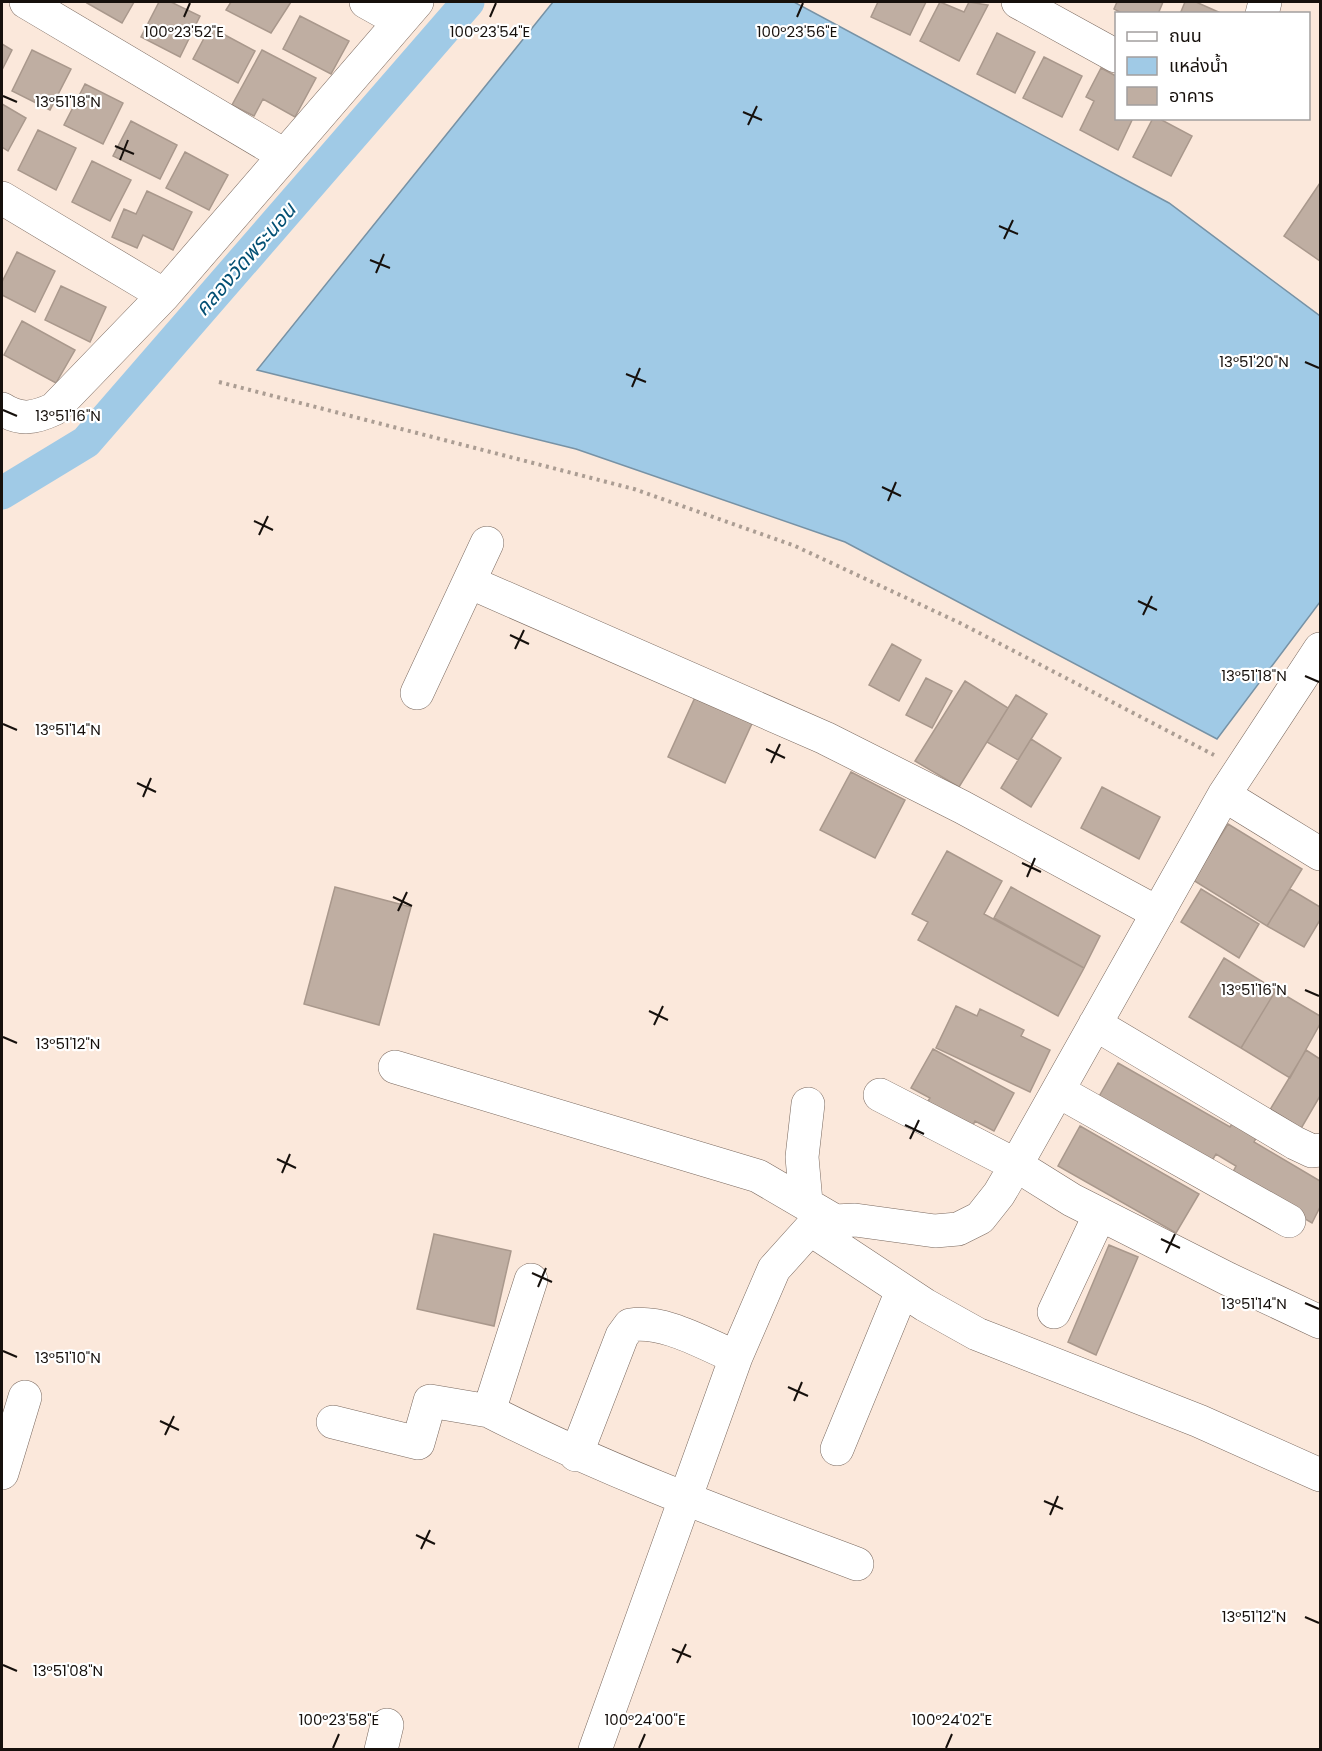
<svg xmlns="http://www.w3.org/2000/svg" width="1322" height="1751" viewBox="0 0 1322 1751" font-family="Poppins,'Noto Sans Thai',sans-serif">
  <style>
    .water { fill: #a0cae6; stroke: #7792a5; stroke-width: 1.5 }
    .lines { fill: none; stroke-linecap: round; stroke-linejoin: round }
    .canal { stroke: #a0cae6; stroke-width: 33 }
    .building { fill: #bfaea2; stroke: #a9988c; stroke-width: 1.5 }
    .minor-casing { stroke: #7a695f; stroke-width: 34 }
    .path { stroke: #ab9d93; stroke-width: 4; stroke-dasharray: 3 4.5; stroke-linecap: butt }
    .minor { stroke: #fff; stroke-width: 33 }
    .ticks { fill: none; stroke: #16100c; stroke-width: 2 }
    .labels { text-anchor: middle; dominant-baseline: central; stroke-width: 4.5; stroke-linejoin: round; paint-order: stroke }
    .water-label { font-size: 21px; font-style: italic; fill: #035074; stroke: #fff }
    .ticks-label { font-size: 15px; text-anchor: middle; fill: #16100c; stroke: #fff; stroke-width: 4.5; stroke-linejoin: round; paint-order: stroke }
  </style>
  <rect width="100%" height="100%" fill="#fbe8db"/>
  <path class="water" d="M553,2H794L1169,203L1320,316V602L1217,739L845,542L576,449L257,370Z"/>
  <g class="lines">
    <path class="canal" d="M2,493L86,442L468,2"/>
  </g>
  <path class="building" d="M88,2H134L122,23L87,3Z
    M159,2H171L200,16L180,57L141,37Z
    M231,2H291L271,33L226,10Z
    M878,2H926L910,35L871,17Z
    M940,2L964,12L969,2L988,5L959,61L920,41Z
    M1117,2H1163L1158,14H1123L1114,9Z
    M1185,2H1196L1223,14H1180Z
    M300,16L349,41L331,74L283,49Z
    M210,27L255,51L238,83L193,59Z
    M997,33L1035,52L1015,93L977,74Z
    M2,44L12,50L2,70Z
    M32,50L71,69L50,110L12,91Z
    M262,50L316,78L295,117L263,99L254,116L232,105Z
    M1044,57L1082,76L1062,117L1023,98Z
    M1101,68L1116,76V118H1133L1118,150L1080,130L1094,101L1086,97Z
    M85,84L123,103L103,144L64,125Z
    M2,104L26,118L8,151L2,147Z
    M1153,118H1158L1192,136L1171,176L1133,157Z
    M131,121L177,145L160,179L113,156Z
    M38,130L76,148L56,190L18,170Z
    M185,152L228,175L209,210L166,188Z
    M92,161L131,180L110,221L72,202Z
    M1320,183V261L1284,236Z
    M147,191L192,212L173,250L143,235L137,248L112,237L124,209L136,214Z
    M17,252L55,271L35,312L2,295V282Z
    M61,286L106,307L90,342L45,320Z
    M22,321L75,350L56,383L4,355Z
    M892,644L921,660L899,701L869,685Z
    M926,678L952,691L932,728L906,715Z
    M965,681L1008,708L959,787L915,761Z
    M697,693L754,719L725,783L668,757Z
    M1016,695L1047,714L1018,760L987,742Z
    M1031,739L1061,758L1031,807L1001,788Z
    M851,772L905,800L875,858L820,830Z
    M1102,787L1160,817L1139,859L1081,828Z
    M1228,824L1302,869L1267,926L1193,880Z
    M947,851L1002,881L984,914L1084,968L1058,1016L918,940L928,922L912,914Z
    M335,887L411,907L379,1025L304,1004Z
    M1011,887L1100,936L1084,968L994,918Z
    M1201,889L1259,924L1239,958L1181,922Z
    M1290,889L1320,907V920L1304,947L1267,926Z
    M1224,958L1276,990L1241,1048L1189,1017Z
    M1276,990L1320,1016V1024L1290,1078L1241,1048Z
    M956,1006L977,1016L980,1009L1024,1030L1021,1036L1050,1050L1030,1092L936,1048Z
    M933,1049L1014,1093L994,1131L975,1121L970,1132L924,1108L930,1098L911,1088Z
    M1306,1050L1320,1059V1096L1299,1132L1268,1113Z
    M1118,1063L1230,1127L1235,1119L1259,1133L1254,1142L1320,1181V1207L1312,1223L1231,1176L1236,1166L1216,1154L1210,1164L1097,1100Z
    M1080,1126L1199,1194L1176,1233L1058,1166Z
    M434,1234L511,1251L494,1326L417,1309Z
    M1109,1245L1138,1257L1096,1355L1068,1342Z"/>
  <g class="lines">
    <defs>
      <path id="minor" d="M26,2L284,155
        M366,2L400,21
        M1018,2L1116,56
        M1262,14L1265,2
        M2,198L164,295
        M2,409C20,421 35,418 54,409L164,295L417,2
        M469,582L825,738L962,807L1158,913
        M417,693L487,543
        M1224,795L1320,854
        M1095,1024L1295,1143L1312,1151L1320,1150
        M395,1067L758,1176L835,1221
        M1058,1091L1289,1221
        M880,1095L1016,1165L1072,1200L1228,1279L1320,1322
        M806,1202L802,1157L808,1104
        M810,1229L925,1305L977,1334L1199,1421L1320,1475
        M531,1280L489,1411C608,1472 732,1517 857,1564
        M1054,1312L1100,1214
        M333,1422L418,1443L430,1401L489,1411
        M837,1449L902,1291
        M576,1455L622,1336L630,1325C666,1320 704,1344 736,1357
        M2,1473L25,1397
        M381,1750L387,1725
        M595,1750L736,1357L774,1269L810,1229L835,1221L855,1220L935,1231L958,1229L980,1218L999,1194L1016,1165L1224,795L1320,649"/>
    </defs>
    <use href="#minor" class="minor-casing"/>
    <path class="path" d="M219,382L634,489L795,546L960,623L1214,755"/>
    <use href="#minor" class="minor"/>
  </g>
  <path class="ticks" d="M184,17L190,3M490,17L496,3M797,17L803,3M3,96L17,102M743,112L762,120M748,125L757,106M115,146L134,154M120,160L128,140M999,226L1018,234M1004,239L1013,220M370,260L390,268M376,273L384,254M1305,362L1319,368M626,374L646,382M632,387L640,368M3,410L17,416M882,487L901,496M888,501L896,482M254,521L273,530M259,535L268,516M1138,601L1157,610M1143,615L1152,596M510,635L529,644M515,649L524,630M1305,676L1319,682M3,724L17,730M766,749L785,758M771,763L780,744M137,783L156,792M143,797L151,778M1022,863L1041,872M1027,877L1035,858M393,897L412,906M398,911L407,892M1305,990L1319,996M649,1011L668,1020M654,1025L663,1006M3,1037L17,1043M905,1125L924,1134M910,1139L919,1120M277,1159L296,1168M282,1173L290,1154M1161,1239L1180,1248M1166,1253L1175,1234M532,1273L552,1282M538,1287L546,1268M1305,1303L1319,1309M3,1351L17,1357M788,1387L808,1396M794,1401L802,1382M160,1421L179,1430M165,1435L174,1416M1044,1501L1063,1509M1050,1515L1058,1496M416,1535L435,1544M421,1549L430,1530M1305,1617L1319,1623M672,1649L691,1657M677,1663L686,1644M3,1665L17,1671M333,1748L339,1734M639,1748L645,1734M946,1748L952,1734"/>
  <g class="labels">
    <g class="water-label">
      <text transform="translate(245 259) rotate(-49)">คลองวัดพระนอน</text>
    </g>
  </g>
  <g class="ticks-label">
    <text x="184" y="37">100°23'52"E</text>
    <text x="490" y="37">100°23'54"E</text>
    <text x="797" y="37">100°23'56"E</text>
    <text x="68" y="107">13°51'18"N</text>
    <text x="1254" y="367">13°51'20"N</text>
    <text x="68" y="421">13°51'16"N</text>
    <text x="1254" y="681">13°51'18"N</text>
    <text x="68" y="735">13°51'14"N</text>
    <text x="1254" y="995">13°51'16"N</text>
    <text x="68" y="1049">13°51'12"N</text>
    <text x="1254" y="1309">13°51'14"N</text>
    <text x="68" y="1363">13°51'10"N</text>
    <text x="1254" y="1622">13°51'12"N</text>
    <text x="68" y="1676">13°51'08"N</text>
    <text x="339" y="1725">100°23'58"E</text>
    <text x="645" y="1725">100°24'00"E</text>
    <text x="952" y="1725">100°24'02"E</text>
  </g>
  <rect width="1322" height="1751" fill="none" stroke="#16100c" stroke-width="6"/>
  <rect x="1115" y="12" width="195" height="108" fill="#ffffff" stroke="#a29f9e" stroke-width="1.5"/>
  <rect x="1127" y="32" width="30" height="9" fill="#ffffff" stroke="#a29f9e" stroke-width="1.5"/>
  <text x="1169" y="42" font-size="18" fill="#16100c">ถนน</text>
  <rect x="1127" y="57" width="30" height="18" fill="#a0cae6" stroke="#a29f9e" stroke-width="1.5"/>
  <text x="1169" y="72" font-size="18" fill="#16100c">แหล่งน้ำ</text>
  <rect x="1127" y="87" width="30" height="18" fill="#bfaea2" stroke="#a29f9e" stroke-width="1.5"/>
  <text x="1169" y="102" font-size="18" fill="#16100c">อาคาร</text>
</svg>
